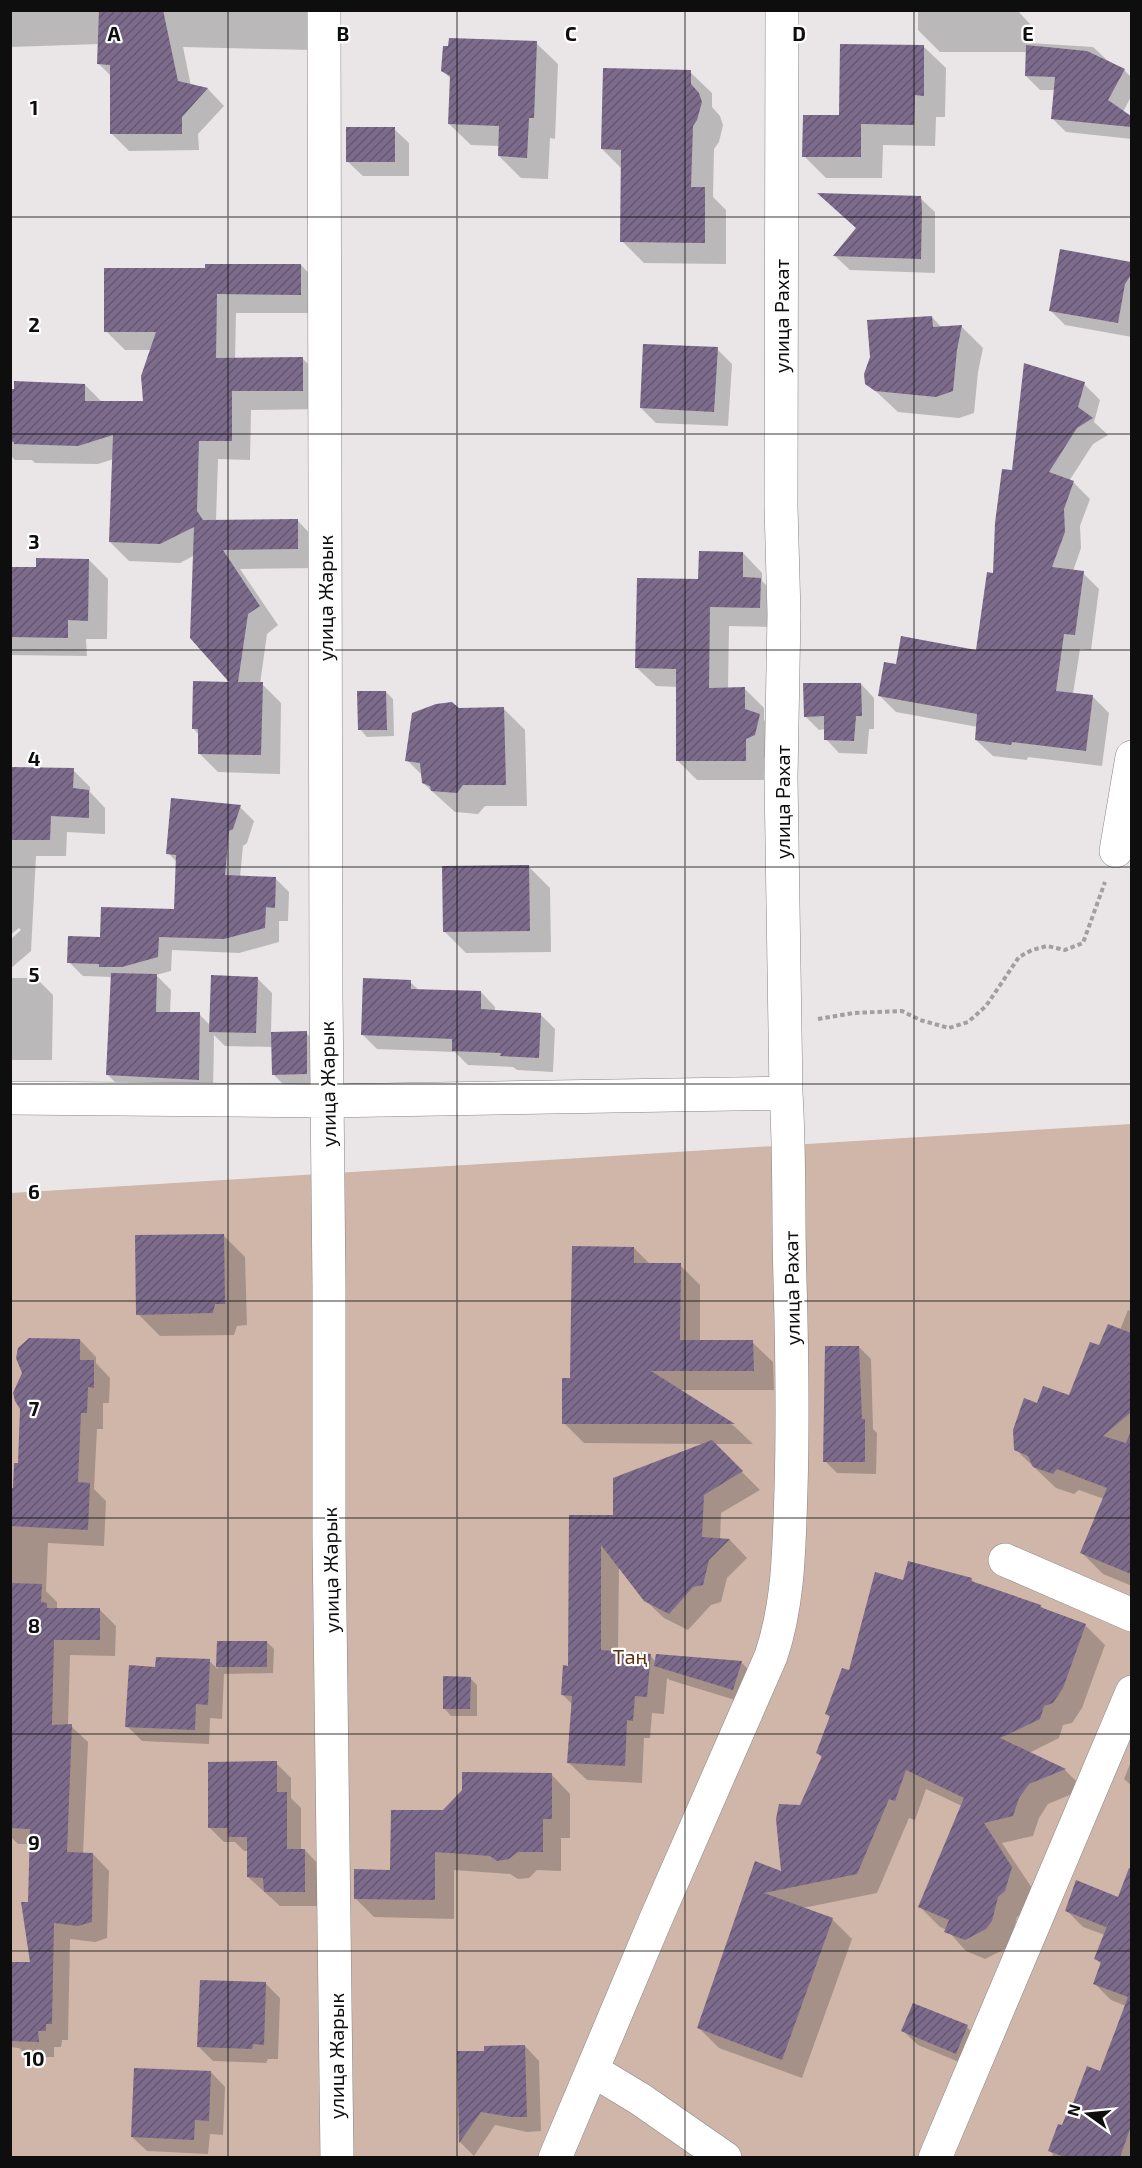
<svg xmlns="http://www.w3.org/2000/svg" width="1142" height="2168" viewBox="0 0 1142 2168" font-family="'Exo 2',sans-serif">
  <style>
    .green { fill: #cfb6a9 }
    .shadow { fill: #0003 }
    .building { fill: url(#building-hatch) }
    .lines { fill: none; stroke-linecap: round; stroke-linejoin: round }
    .minor-casing { stroke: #878486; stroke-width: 34 }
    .path { stroke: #a29fa1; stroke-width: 4; stroke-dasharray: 4.5 3; stroke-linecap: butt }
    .minor { stroke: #fff; stroke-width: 33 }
    .grid { fill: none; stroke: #0f0e0f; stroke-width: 1.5; stroke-opacity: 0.55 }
    .labels { text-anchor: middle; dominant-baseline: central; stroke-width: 4.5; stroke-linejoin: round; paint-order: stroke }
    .street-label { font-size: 20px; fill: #0f0e0f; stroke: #fff }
    .park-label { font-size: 20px; fill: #622f0e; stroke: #fff }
    .grid-label { font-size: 20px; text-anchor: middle; font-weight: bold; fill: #0f0e0f; stroke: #fff; stroke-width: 4.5; stroke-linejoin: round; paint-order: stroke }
  </style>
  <defs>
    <pattern id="building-hatch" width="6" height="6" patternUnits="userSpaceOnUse" patternTransform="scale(1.5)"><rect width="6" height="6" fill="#7d6b8c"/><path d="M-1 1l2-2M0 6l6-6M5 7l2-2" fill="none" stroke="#655671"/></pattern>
  </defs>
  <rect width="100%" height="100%" fill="#eae6e8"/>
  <path class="green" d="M1131,1124V2157L11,2158V1193Z"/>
  <path class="shadow" d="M10,10L315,11L314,50L183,47L191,86L208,89L224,106L198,134L199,150L129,151L112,134L111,76L98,63L99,44L10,47Z
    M918,10H1017L1030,24V43L1093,47L1107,60L1124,70L1132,78V95L1123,112L1132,118V139L1066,132L1052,118L1055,90H1040L1026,76L1027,52H940L918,30Z
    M536,43L558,64L555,139L550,138L548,179L521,178L499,156L500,146L471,145L449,124L451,79L443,71Z
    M924,47L946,68L945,117H936L935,146L883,145L882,178H826L804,156L840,117Z
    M690,72L712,93V107L720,116L723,125L719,142L714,149L713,197L726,210V264L644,263L622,241V169L602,149Z
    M394,129L409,143V176H363L348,162Z
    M920,198L935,212V273L850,270L835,256Z
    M1061,251L1132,264V337L1065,325L1050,310Z
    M301,265L320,285V313H236L235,359L302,358L321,377L322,409L251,410L250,460L218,459L216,521L297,520L316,540L317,568L240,569L278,625L267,634L260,684H262L281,703L280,774L218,772L199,753V735L194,729L233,683L195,555L180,563L129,561L110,542L114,459L98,464L35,463L32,460H15L10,455V391L85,385L102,402L144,403L151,350H125L106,331L206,269Z
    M932,317L942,328L961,326L983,348L978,372L974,413L959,418L898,412L867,383Z
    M717,349L732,364L728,426L656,423L641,408Z
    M1084,384L1100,400L1094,422L1108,435L1093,444L1069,481L1074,483L1090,499L1080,526L1081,548L1073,571L1083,573L1099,589L1091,650L1080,649L1073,694L1093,697L1109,713L1102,766L1028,757L1027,760L993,756L976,740L978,727L896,712L880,696L897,666L978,651L995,575L1013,471Z
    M743,553L762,573V581L779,598L778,627L729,626L728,689H745L764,708V720L779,735L773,754L764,758V780H697L678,761V687L656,686L636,667L700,580Z
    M89,560L108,579L107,639H86L87,656L10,655V569H38Z
    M861,684L874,698V729H869L867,754L839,753L826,739V729L819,730L805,716Z
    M386,692L393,699L394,736L367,737L360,729Z
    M503,708L525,730L527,806H485L478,814L455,812L423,783V776L407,760L458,710Z
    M10,769L73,770L90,787V792L105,808V834L67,832L66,856H36L31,951L10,969V940L21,930L19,928L10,935Z
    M240,807L254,821L247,843L243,846L240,877L275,878L289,892L288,921H279V942L239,953L172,950L171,971L156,975L171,990L170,1014H199L210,1025L257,978L272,993L271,1033H306L321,1047L322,1088L288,1089L273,1074V1047L225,1046L214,1035L213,1094L122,1089L107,1074L113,977L83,976L69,962L101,938L175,910L177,862L168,853Z
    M528,866L550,888L551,952L466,953L444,931Z
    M10,978H36L53,995L52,1060H10Z
    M410,982L420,991L481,992L495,1007V1012L541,1015L555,1029L553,1072L517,1070L513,1067L468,1065L455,1052L377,1049L362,1034Z
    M223,1235L245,1257L247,1325L237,1326L234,1335L160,1336L138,1314Z
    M634,1248L650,1264L680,1265L700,1285V1342H752L773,1362L774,1390H679L734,1426L753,1444H714L760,1490L721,1513L720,1540H730L747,1558L727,1578L721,1602L711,1605L688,1630L664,1618L645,1600L619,1565L618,1653L650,1655L656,1662H741L756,1677L748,1704L670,1680L667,1678L664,1714L652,1713L650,1738H644L642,1783L587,1780L569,1763L573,1705L563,1695L570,1667L571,1516H614L705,1444L584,1443L564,1423L572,1380Z
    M1128,1310L1132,1312V1586L1103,1574L1082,1553L1104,1499L1079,1490L1074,1494L1056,1488L1016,1450L1038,1405L1070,1397L1100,1347L1120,1330Z
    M80,1340L96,1357V1363L110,1378L109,1403H103V1429H97L94,1489L106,1501L104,1546L48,1543L46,1591L57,1602V1609H99L116,1626L115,1656L70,1655L68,1726H71L88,1742L83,1854H93L109,1871L107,1938L95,1942L70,1939L68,2040H62L61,2047H54V2057H29L19,2048L10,2047V1964H31L30,1904L32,1844H18L10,1836V1489H14L19,1464Z
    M859,1347L871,1359L873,1429L877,1433L876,1474L837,1473L825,1461Z
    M971,1579L976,1584L1041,1606L1045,1611L1085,1625L1105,1645L1082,1708L1072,1723L1063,1725L1059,1738L1029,1753L1065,1770L1084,1789L1048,1804L1039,1818L1033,1836L1002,1843L1032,1888L1025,1911L1017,1917L1011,1941L1005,1949L985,1959L966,1951L947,1930L940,1927L920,1907L962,1806L926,1789L915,1820L909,1818L877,1893L803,1908L832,1919L852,1939L802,2078L719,2048L699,2028L756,1863L782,1873L801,1807L822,1758L818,1753L831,1718L827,1714L904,1581Z
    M218,1642H267L274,1649L273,1673L224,1674L222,1719L210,1718L209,1744L142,1741L127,1726L156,1668L209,1661L218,1669Z
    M470,1678L477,1685V1716H451L444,1708Z
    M1132,1759V1786L1124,1779Z
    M276,1763L291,1778V1798L301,1808V1850H305L319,1865V1906H280L248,1877L249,1851H244L235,1842H224L209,1827Z
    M551,1774L570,1794V1838H561V1871L537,1870L529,1878L518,1879L510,1874L454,1870V1919L374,1917L355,1898L391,1871L443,1811L464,1791Z
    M1118,1898L1132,1912V2158H1051L1053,2154L1049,2150L1063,2127L1101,2073L1126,2006L1111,2000L1095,1984L1102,1965L1096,1959L1105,1935L1083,1927L1066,1910Z
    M265,1983L280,1998L278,2059H268L266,2063L213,2061L199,2047Z
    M967,2027L981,2041L971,2067L918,2045L903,2031Z
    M525,2046L539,2061L541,2131L527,2132L495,2125L474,2156L460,2142L459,2053L486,2052Z
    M211,2072L225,2087L223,2135L210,2134L208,2154L147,2151L132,2137Z"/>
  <path class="building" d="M99,10H163L178,81L208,88L182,117V134H110V65L97,64Z
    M449,38L537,41L534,118H529L527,158L498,156L499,126L448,124L450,76L441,71L443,46H448Z
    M840,44L924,45V96L915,95L914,125L861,124V157H802L803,115H839Z
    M1026,45L1087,51L1125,69L1108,100L1131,116V127L1051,119L1055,77L1025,76Z
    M603,68L691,70V84L699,93L702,102L697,120L693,126L691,187H705V243L620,242L621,150L601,149Z
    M346,127H395V162H346Z
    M817,193L921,196L922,210L921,259L833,256L856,228Z
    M1060,249L1131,262V275L1125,284L1118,323L1049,311Z
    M205,264H301V295L217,294L216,358L303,357V391H232V441H199L197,511L203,520L298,519V549L223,550L260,606L248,614L238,682H263L261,755L198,754V729H192L193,681L229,682L190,638L194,527L160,544L109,542L113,435L78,446L14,444V442L10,441V389H14V381L85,384V401H143L141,376L156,332H104V268H205Z
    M932,316L933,327L962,325L957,350L953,391L936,397L875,391L865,384L864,374L870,357L867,320Z
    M643,344L718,347L714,412L640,408Z
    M1024,363L1085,382L1078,407L1093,418L1077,428L1049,472L1074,481L1064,509L1065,532L1052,567L1084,571L1075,635L1064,634L1056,691L1093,695L1086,751L1012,742L1011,745L975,740L977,714L878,696L884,662L896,664L901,636L976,650L987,572L993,573L995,523L1002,469L1012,470Z
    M699,551L743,552V577L761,578L760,608L710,607L709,688L745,687V709L760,714L755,735L746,739V761H676V669L635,668L637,578L698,579Z
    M36,558L89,559L88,621L68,620V638L10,637V567H36Z
    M803,683H861L862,716H856L854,741L824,740V716L804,717Z
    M357,691H386L387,730H358Z
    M452,702L459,708L504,707L506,785H463L457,793L431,791L430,786L422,783L420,763L405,761L412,713L436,704Z
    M10,767L74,768L73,788L89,790V818L51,816L50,840H10Z
    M171,798L241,805L233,829L229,831L225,875L276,877L275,908L266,907L265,928L224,939L159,937L158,957L122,967H99V964L67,963L68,936L100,937L101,907L174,909L176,855L166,854Z
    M529,865L530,931L443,932L442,866Z
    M111,973L157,974L156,1012H200L199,1080L106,1075Z
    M211,975L258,977L256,1033L209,1032Z
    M363,978L411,980V989L481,991V1009L541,1013L539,1058L500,1056L501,1053L452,1051V1039L361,1035Z
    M307,1031V1074L272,1075L271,1032Z
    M224,1234L225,1304H215L213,1313L136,1315L135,1235Z
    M572,1246L634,1247V1263H681L680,1340H753L754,1371H651L735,1424H562V1378H570Z
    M1108,1324L1131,1333V1412L1103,1436L1126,1443L1131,1431V1574L1080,1553L1107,1488L1057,1469L1053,1474L1033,1467L1028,1456L1014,1450L1013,1430L1024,1398L1037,1403L1043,1386L1069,1395L1090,1342L1099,1345Z
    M29,1338L80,1339V1360H94V1388L88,1387L87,1413H81L78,1482L90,1483L88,1530L10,1526V1488H13L14,1463H18L20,1409L15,1401L13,1393L22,1373L16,1358L18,1348Z
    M825,1346H859L862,1419H865V1462H823Z
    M712,1440L743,1471L704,1495L702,1537L730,1539L709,1560L703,1585L693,1587L669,1614L644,1601L601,1545V1650L651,1654L647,1697L635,1696L633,1721L627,1720L625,1766L567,1763L572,1696L561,1695L563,1665L568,1666L569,1515H613V1478Z
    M908,1561L972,1578L971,1581L1041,1605L1040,1607L1086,1624L1063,1688L1053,1703L1044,1706L1040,1719L1000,1738L1066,1769L1029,1784L1019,1798L1013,1816L984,1823L1012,1867L1005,1891L998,1897L992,1921L986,1929L965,1940L944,1932L949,1920L918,1907L964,1798L906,1770L895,1801L889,1799L857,1874L764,1893L833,1918L782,2060L697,2028L755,1861L781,1871L776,1819L779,1804L800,1805L822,1756L816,1753L830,1716L825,1714L842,1668L849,1670L875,1572L903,1580Z
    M10,1583L42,1584L41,1602L47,1603V1608H100V1640H54L52,1725L72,1724L67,1852L93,1853L92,1922L78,1926L54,1923L52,2024H46V2031H38L39,2042L11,2041L10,1962H30L21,1902H28L30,1829L10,1828Z
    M217,1641H267V1667H216Z
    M656,1654L742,1661L733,1690L654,1666Z
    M156,1657L210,1659L208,1705L196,1704L195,1730L125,1727L129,1665L155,1667Z
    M443,1676L471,1677L470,1709H443Z
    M277,1761V1792H287V1849H305V1892H264L263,1878L247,1877V1837H228V1828H208V1762Z
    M462,1772L552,1773V1819H543V1852H518L509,1859L497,1861L490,1856L435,1852V1900L354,1899V1869L390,1870L391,1810H443L462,1790Z
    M1129,1868L1131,1869V2126L1120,2157H1065L1048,2151L1058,2124L1062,2125L1068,2110L1070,2111L1087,2066L1100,2071L1128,1997L1093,1984L1101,1962L1094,1959L1111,1916L1106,1927L1065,1911L1076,1880L1118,1897Z
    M200,1980L266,1982L264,2045L253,2044L252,2049L197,2047Z
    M913,2003L968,2025L956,2054L901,2031Z
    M525,2045L527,2117H511L481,2112L459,2143L457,2051H484V2046Z
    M134,2068L211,2071L209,2121L195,2120L194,2140L131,2137Z"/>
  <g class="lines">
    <defs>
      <path id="minor" d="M324,10L326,995L329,1287V1537L337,2158
        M1116,851L1132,757
        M10,1098L327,1101L786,1093
        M1005,1560L1132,1615
        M592,2070L640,2099L725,2158
        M555,2158L655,1921L771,1656C789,1603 789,1546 791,1490C793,1419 792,1350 790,1280C788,1218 790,1155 786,1093L781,778L784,614L781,506L782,10
        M935,2158L1132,1692"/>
    </defs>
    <use href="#minor" class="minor-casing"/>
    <path class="path" d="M818,1019L853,1013L902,1011L920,1020L949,1028L968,1022L986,1006L1019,957L1032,950L1047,946L1065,950L1083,943L1105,882"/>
    <use href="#minor" class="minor"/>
  </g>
  <path class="grid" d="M228,10V2158M457,10V2158M685,10V2158M914,10V2158M10,217H1132M10,434H1132M10,650H1132M10,867H1132M10,1084H1132M10,1301H1132M10,1518H1132M10,1734H1132M10,1951H1132"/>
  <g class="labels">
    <g class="street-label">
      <text transform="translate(781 316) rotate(-90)">улица Рахат</text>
      <text transform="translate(325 598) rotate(-90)">улица Жарык</text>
      <text transform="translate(782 802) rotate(-90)">улица Рахат</text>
      <text transform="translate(327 1084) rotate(-91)">улица Жарык</text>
      <text transform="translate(791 1288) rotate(-91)">улица Рахат</text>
      <text transform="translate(330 1570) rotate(-91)">улица Жарык</text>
      <text transform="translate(336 2056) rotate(-90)">улица Жарык</text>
    </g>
    <g class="park-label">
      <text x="630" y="1656">Таң</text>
    </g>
  </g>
  <g class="grid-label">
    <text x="114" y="41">A</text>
    <text x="343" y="41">B</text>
    <text x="571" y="41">C</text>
    <text x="799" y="41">D</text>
    <text x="1028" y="41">E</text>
    <text x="34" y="115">1</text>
    <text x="34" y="332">2</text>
    <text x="34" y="549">3</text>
    <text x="34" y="766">4</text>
    <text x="34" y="982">5</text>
    <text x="34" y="1199">6</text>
    <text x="34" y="1416">7</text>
    <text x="34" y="1633">8</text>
    <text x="34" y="1850">9</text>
    <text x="34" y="2066">10</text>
  </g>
  <rect width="1142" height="2168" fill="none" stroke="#0f0e0f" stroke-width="24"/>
  <g transform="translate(1088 2114) rotate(285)" stroke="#ffffff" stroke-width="4.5" paint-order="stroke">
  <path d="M0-4.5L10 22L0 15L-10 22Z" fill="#0f0e0f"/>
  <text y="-9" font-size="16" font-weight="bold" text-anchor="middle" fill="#0f0e0f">N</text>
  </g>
</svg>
